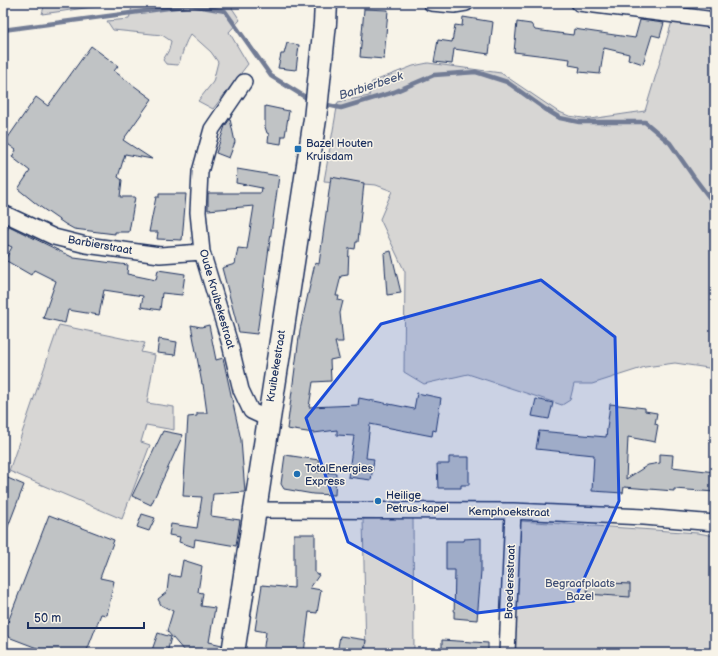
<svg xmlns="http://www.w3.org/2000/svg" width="718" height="656" viewBox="0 0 718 656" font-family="'Balsamiq Sans',sans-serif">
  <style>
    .green { fill: #d7d6d4; stroke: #798299 }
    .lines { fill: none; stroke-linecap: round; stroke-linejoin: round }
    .stream { stroke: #727c95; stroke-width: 4.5 }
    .building { fill: #c0c3c5; stroke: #1b2f5e }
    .minor-casing { stroke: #1b2f5e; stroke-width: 18 }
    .secondary-casing { stroke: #1b2f5e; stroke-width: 25 }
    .minor { stroke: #f7f3e8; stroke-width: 15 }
    .secondary { stroke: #f7f3e8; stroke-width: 22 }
    .marked { fill: #1d4ed8; fill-opacity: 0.2; stroke: #1d4ed8; stroke-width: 3; stroke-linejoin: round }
    .poi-dot { fill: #1f6fb2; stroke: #f7f3e8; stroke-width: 1.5 }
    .labels { text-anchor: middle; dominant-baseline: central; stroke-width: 3; stroke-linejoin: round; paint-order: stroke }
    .poi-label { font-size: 11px; fill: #1b2f5e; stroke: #f7f3e8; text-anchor: start }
    .street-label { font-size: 11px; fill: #1b2f5e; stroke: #f7f3e8 }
    .park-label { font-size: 11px; fill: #415076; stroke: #f7f3e8 }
    .water-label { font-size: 12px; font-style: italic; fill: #465679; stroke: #f7f3e8 }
  </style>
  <rect width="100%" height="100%" fill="#f7f3e8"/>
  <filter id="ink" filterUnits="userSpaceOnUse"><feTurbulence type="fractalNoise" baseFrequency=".025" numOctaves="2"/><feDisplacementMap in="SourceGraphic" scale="8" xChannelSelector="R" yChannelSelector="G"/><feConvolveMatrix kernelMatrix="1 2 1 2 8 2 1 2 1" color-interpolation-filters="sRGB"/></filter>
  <g filter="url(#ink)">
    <path class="green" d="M45,3H121L42,14Z
      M133,3H223L230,5L240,20L229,32L248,64L213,109L198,101L213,82L218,62L211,52L191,34C184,42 183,55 178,65L166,64L163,60L169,50L171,41L162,35L113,30L107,21L129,19Z
      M674,15L715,20V369L675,363L645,367L592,384H574L570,400L562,405L468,374L424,384L404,372L405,272L380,219L392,191L376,185L324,181L338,102L369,96L372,82L413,66L428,63L501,73L557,111L569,116L590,119L645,111Z
      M59,325L145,343L141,352L155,355L147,403L174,407V430L146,425L141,442L150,445L122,519L9,471Z
      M413,518L414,653H366L363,519Z
      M520,521L698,533L715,536V653H513Z"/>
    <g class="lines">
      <path class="stream" d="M3,30L191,5L225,11L271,76L310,100
        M323,104L341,108L394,92L434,75L476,72L507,82L545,109L560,118L579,122H645L670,143L693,176L712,201L715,200"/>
    </g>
    <path class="building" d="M364,9L388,10L384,59L360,57Z
      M463,17L493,22L489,54L454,49L452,64L434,62L438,40L452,42L455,25L462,26Z
      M640,20L664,23L660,37L652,35L643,64L628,59L629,54L604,48L600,74L579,72L580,67L569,65L570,59L514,52L517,22L531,24L535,30L573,35L574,29L635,38Z
      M287,43L299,45L296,70L278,68L281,54H284Z
      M91,46L118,66L114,71L152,99L123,140L152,159L125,154L118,177L122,180L120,197H135L129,232H115V234L74,229L65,224L39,206L18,189L30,171L12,157L16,150L5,142L36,97L48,106Z
      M265,106L289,111L285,136H282L281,144L268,142L269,134L267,133L265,127Z
      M230,119L235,142L229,158L216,153L225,126Z
      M237,169L279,176L257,334L239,332L222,268L235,264L238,248L247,249L254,206L208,210V193H261L262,188L236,183Z
      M331,177L364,183L358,242H356L355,249L349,248L348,275L341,276L336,296H339L338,300L343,301L340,313L343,342H335L339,358L330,360L331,381L313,382L309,407L358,405L359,398L414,409L417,393L441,398L436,431L433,430L432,436L370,424L366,458L374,459L371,480L348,477L354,436L337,435V430L314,433L287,429L300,330L315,263L319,264Z
      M159,194H186L182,240L157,239L158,232H149L156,197H159Z
      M9,226L74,258L128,265L127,274L156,280L158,270L185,274L182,295L162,293L160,310L141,307L143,296L104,290L99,315L68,310L65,323L43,318L56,281L34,270L31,275L5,260L12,247L3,243V237Z
      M391,251L401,293L387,295L384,253Z
      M191,325L201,327L209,325L216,360L223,358L241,440L245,492L213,494L211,516L240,520L236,546L195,539L194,547L179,542L180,537L169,535L171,524L197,528L202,497L183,496L188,417L197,416V413H207L203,384H202Z
      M159,339L177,342L175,355L157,353Z
      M536,399L553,403L549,419L532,416Z
      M610,404L645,408V411L657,413L655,424L658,425L655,442L628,437L626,479L648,465L660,463V454L673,455L672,467L715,472V492L674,489V491L624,487L623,493L592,491L594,455L536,449L539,431L606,437Z
      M163,431L183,435L151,505L132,496Z
      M285,455L319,460L317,472L336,473L335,495L313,494L284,489L281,484Z
      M449,457H469V485H461V488H438L437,464H449Z
      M3,476L24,485L4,537H3Z
      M142,514L155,518L149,531L137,527Z
      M49,515L114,540L100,578L114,581L107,615L101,614L86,653H50L3,635Z
      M294,534H315V573L319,575L310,588L321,590L317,613L309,612L304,653H263L266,632L255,630L262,585L294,588Z
      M481,538V571L477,620L454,618L455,570H446V541H464V539Z
      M183,560L202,566L198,592L203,593L201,606L215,608L209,642L222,645L221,653H192L184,651L167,631L173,611L161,605L158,599L167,592L169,575L180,577Z
      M588,582L630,584V597L587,594Z
      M158,633L171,637L167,653H151Z
      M340,636L366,640L364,653H337Z
      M442,640L488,643V653H442Z"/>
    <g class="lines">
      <defs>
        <path id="minor" d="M431,3L454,5L466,3
          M579,3L715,20
          M244,82L212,129L200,172L198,212L202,252L230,344L241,390L251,411L268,419
          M3,213L54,237L86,245L160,255L202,252
          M255,510L513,511L644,517L715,523
          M507,653L513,511"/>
        <path id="secondary" d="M233,653L315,119L325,23L326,3"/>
      </defs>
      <use href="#minor" class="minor-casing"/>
      <use href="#secondary" class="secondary-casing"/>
      <use href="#minor" class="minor"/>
      <use href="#secondary" class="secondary"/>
    </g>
  </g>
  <path class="marked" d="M541,280L615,337L619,501L574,601L477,613L348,542L306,418L381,324Z"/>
  <g class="poi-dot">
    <rect x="294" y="145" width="8" height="8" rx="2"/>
    <circle cx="297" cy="474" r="4"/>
    <circle cx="378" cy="501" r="4"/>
  </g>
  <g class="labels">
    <g class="poi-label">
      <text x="306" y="143">Bazel Houten<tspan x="306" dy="13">Kruisdam</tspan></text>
      <text x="305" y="468">TotalEnergies<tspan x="305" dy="13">Express</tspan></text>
      <text x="386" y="495">Heilige<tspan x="386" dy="13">Petrus-kapel</tspan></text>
    </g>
    <g class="street-label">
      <text transform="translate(100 245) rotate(10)">Barbierstraat</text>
      <text transform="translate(217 299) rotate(74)">Oude Kruibekestraat</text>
      <text transform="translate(276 366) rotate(-81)">Kruibekestraat</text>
      <text transform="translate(509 512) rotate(1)">Kemphoekstraat</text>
      <text transform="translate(510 582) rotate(-88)">Broedersstraat</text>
    </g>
    <g class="park-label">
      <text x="580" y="583">Begraafplaats<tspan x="580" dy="13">Bazel</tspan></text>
    </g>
    <g class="water-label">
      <text transform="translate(371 86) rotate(-18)">Barbierbeek</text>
    </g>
  </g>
  <rect width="718" height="656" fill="none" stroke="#f7f3e8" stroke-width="16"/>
  <rect x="8" y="8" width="702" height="640" fill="none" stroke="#1b2f5e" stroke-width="1.5" filter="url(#ink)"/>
  <path d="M28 622v6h116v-6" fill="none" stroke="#1b2f5e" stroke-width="2"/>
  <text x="34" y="622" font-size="12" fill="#1b2f5e" stroke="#f7f3e8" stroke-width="3" paint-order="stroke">50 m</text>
</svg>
